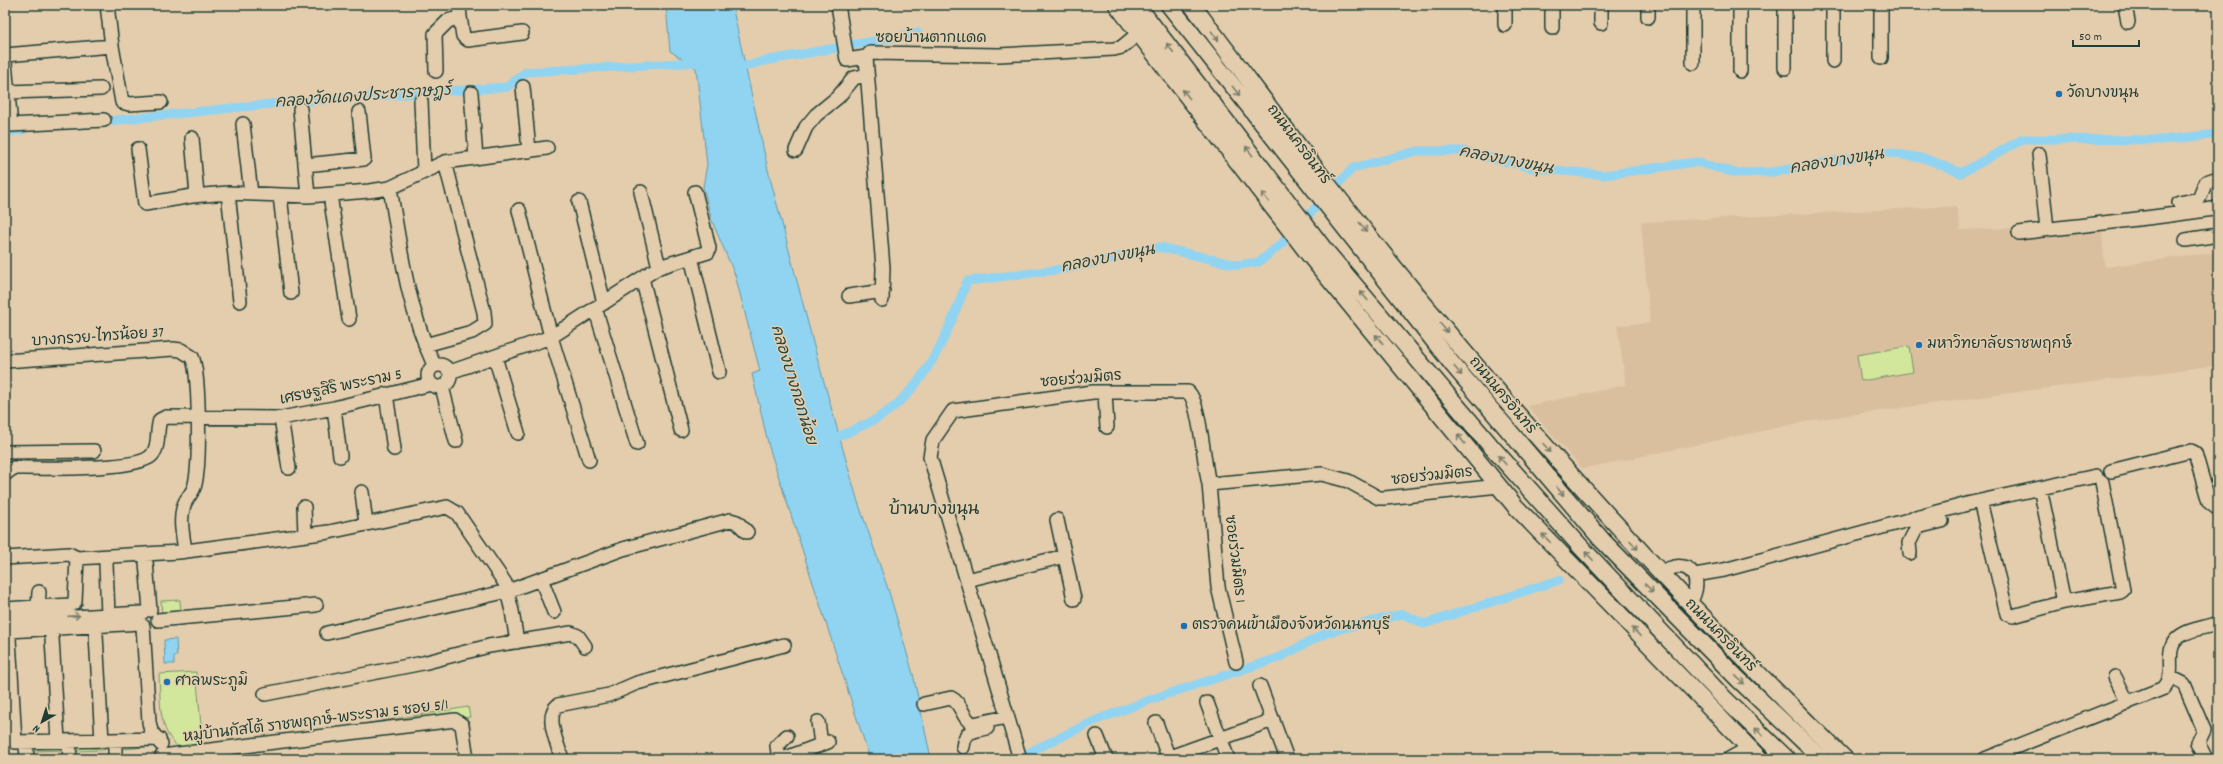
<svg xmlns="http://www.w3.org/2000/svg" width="2223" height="764" viewBox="0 0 2223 764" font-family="Dekko,'Playpen Sans Thai',sans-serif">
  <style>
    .built { fill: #dabf9f }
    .green { fill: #d2e79c; stroke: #789268 }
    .water { fill: #90d4f2; stroke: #6398a6 }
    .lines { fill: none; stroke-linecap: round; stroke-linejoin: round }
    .canal { stroke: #90d4f2; stroke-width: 9 }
    .minor-casing { stroke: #1f3d34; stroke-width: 16 }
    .major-casing { stroke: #1f3d34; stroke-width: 19 }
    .minor { stroke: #e4cdad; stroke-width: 13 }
    .major { stroke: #e4cdad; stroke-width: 16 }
    .oneway { stroke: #787e6a }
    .poi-dot { fill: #1f6fb2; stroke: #e4cdad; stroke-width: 1.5 }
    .labels { text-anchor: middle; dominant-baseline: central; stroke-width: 3; stroke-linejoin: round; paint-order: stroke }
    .street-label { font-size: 15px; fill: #1f3d34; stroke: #e4cdad }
    .poi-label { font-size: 15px; fill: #1f3d34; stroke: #e4cdad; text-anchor: start }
    .water-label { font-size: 16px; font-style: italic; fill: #25453e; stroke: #e4cdad }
    .quarter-label { font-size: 17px; fill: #1f3d34; stroke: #e4cdad }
  </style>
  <rect width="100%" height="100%" fill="#e4cdad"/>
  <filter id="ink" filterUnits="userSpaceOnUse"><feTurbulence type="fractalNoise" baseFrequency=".025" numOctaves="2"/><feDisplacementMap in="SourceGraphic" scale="8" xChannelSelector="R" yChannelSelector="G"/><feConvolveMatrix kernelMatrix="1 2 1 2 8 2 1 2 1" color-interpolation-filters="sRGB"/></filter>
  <g filter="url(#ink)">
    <path class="built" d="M1956,206L1961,230L2101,224L2105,267L2218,252V365L1814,420L1582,469L1527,406L1626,385L1617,325L1650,323L1641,222Z"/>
    <path class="green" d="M1909,346L1913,372L1861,381L1857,355Z
      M180,600L181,613L162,614L161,601Z
      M196,672L203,746L333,729L468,707L470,717L181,749C157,732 161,701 159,674Z
      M105,746V750L75,751L74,748Z
      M123,746H155L124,749Z
      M66,747L67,750L35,751L36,749Z"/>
    <path class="water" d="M666,5H732L768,170L815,350L857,499L889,592L913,674L931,759H870L769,447L752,374L760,371L735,275L712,221L703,187L707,164L696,68L670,51Z
      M176,639L177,656H174V664H165L164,640Z"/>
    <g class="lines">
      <path class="canal" d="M735,69L764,61L918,33
        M98,122L280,103L507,87L526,72L700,62
        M5,132L22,130
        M828,441C844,434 861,427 876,419C925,391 949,332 967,281L1072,268L1159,247L1237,265L1259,262L1280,245L1353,168L1417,151H1462L1533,168L1604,175L1696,162L1736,173L1773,172L1884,152L1927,159L1961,173L2023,139L2162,140L2218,134
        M1015,759L1094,721L1155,698L1278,658L1328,632L1403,614L1424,624L1559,580"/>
      <defs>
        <path id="minor" d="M838,5L847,60L866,57
          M1552,5V28
          M1601,5V23
          M1648,5V17
          M1693,5V63
          M1785,5V68
          M1833,5V61
          M1881,5V58
          M2125,5L2128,22
          M460,17L463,36L468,40L522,33
          M1505,25V5
          M112,46L122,102L129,104L161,102
          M5,55L112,46L107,5
          M5,63L11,125L104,120
          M436,71L435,34L448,21L460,17L459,5
          M1740,71V5
          M523,87L529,151
          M8,92L101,89
          M471,93L476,158
          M421,101L424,171
          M300,109L308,196
          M243,124L251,194
          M192,138L197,195
          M138,149L145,204L192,196L228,193L308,196L369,191L390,188L445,162L547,148
          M796,150L806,127L816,115L838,97L854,78L867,75
          M2039,154L2047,229
          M305,165L364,159L359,112
          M390,188C401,252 407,306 434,365
          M641,192L659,267
          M228,193L240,301
          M280,195L291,293
          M330,195L349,319
          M579,202L604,303
          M2179,203L2199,199L2206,182L2218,178
          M519,210L551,337L589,460
          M2019,233C2085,224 2152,219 2218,208
          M2186,240L2218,235
          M691,257L719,372
          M642,278L681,430
          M849,296L883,291
          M882,300L883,268L866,58L870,53L999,55L1114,49L1122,47L1139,33
          M595,308L637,444
          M425,345L472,332L485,324L484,312L445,162
          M495,357L518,433
          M5,361L173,349L181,350L192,357C200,374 200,464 195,484C194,492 186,498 184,505C179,520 183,536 185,550
          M428 376a11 11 0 1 1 22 0a11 11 0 1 1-22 0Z
          M450,372L551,337L659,267L708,252L709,248L695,192
          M442,387L456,441
          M1105,393L1107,427
          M386,394L394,449
          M334,408L340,456
          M281,418L289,468
          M5,452L94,451
          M2111,471L2191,451L2195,453L2209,502L2218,509
          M5,474L13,468C37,468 139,471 152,455C160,446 156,431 160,420L166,417L281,418L334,408L431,384
          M1209,484L1218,587L1236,662
          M2040,488L2064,602
          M362,492L366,524
          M1980,501L2007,614L2013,616L2064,602L2120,592L2123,590L2102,482
          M304,507L305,535
          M1057,520L1074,599
          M1917,527L1942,521
          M1910,553L1909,543L1917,527L1912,518
          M5,558L69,554L77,558L179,552L329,532L447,507L457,513L505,583L512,611L517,642
          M146,562L150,610
          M106,564L108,615
          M1660,574C1687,554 1707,578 1689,604
          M1695,575L1724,570L1971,503L2096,476
          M541,579L554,612
          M967,580L1065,556
          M38,607L39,592
          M5,609L70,605L75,602L77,558
          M95,617L102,741
          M158,620L316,605
          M8,621L15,742L159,739
          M51,621L58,741
          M5,624L8,621L142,613
          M143,626L149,722L151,731L161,744
          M5,629L9,631L140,623
          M327,633L508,591L623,549L730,520L737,522L747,532
          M2115,677L2128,703
          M2170,677L2184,684L2204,730L2198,743L2206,759
          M1260,686L1286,756
          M265,694L423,663L489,646L571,633L578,636L585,646
          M1207,703L1228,759
          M924,704L951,698C962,703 962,719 973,724L1007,717
          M818,722L821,744
          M1156,723L1169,759
          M1097,736L1106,759
          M69,741L70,759
          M115,742V759
          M26,744L27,759
          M963,747C965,730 973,731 987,728
          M162,756L455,720L462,725L467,759
          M562,759C558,745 544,716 558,705L609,695L637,683L784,645
          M779,759L777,746L787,736
          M783,759L828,742
          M1020,759L930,457L933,440L953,411L1093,392H1188C1200,401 1204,466 1209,484L1322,474L1348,481L1379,498H1385L1499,486
          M1164,759L1273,720
          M1729,759L1749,748
          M1985,759L2164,688C2179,672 2160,648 2182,635C2192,628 2207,628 2218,623"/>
        <path id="major" d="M1117,5L1311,257L1515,506L1760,759
          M1137,5L1324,249L1490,445L1580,546L1724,698L1787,759
          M1169,5L1453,365L1602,540L1737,678L1822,759
          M1192,5C1236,62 1278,120 1322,177C1483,383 1657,578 1845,759"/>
      </defs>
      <use href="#minor" class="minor-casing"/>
      <use href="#major" class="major-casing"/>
      <use href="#minor" class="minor"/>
      <use href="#major" class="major"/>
    </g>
    <defs><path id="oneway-shaft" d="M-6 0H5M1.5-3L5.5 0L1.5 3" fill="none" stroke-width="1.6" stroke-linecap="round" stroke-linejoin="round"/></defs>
    <g class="oneway">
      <use href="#oneway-shaft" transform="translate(1215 36) rotate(53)"/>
      <use href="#oneway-shaft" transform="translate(1170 48) rotate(-127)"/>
      <use href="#oneway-shaft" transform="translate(1236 91) rotate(52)"/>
      <use href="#oneway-shaft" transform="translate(1186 94) rotate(-128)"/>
      <use href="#oneway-shaft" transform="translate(1249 151) rotate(-127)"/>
      <use href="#oneway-shaft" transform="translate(1265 197) rotate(-128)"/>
      <use href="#oneway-shaft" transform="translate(1363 227) rotate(51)"/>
      <use href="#oneway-shaft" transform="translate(1364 296) rotate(-130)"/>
      <use href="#oneway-shaft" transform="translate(1444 328) rotate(50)"/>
      <use href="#oneway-shaft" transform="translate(1379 339) rotate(-130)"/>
      <use href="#oneway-shaft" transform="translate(1458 371) rotate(50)"/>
      <use href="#oneway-shaft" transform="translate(1461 439) rotate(-129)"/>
      <use href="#oneway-shaft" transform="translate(1547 448) rotate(49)"/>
      <use href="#oneway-shaft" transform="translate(1502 460) rotate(-131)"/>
      <use href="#oneway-shaft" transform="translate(1560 491) rotate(50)"/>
      <use href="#oneway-shaft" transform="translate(1546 538) rotate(-134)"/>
      <use href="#oneway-shaft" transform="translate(1634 545) rotate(48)"/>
      <use href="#oneway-shaft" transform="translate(1589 556) rotate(-134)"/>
      <use href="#oneway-shaft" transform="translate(1649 588) rotate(45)"/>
      <use href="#oneway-shaft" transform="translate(74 616) rotate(-4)"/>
      <use href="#oneway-shaft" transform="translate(1636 632) rotate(-134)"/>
      <use href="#oneway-shaft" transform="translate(1740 680) rotate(44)"/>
      <use href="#oneway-shaft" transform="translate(1759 732) rotate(-136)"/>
    </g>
  </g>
  <g class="poi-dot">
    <circle cx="2059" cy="94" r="4"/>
    <circle cx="1919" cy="345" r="4"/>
    <circle cx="1184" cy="626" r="4"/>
    <circle cx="167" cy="682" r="4"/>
  </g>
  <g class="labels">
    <g class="street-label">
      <text x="931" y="39">ซอยบ้านตากแดด</text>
      <text transform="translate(1298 145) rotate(53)">ถนนนครอินทร์</text>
      <text transform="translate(98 338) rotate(-4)">บางกรวย-ไทรน้อย 37</text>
      <text transform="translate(1081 380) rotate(-5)">ซอยร่วมมิตร</text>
      <text transform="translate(341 388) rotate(-12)">เศรษฐสิริ พระราม 5</text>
      <text transform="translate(1502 396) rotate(50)">ถนนนครอินทร์</text>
      <text transform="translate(1432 477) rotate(-6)">ซอยร่วมมิตร</text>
      <text transform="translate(1234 559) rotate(83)">ซอยร่วมมิตร 1</text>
      <text transform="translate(1720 636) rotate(46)">ถนนนครอินทร์</text>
      <text transform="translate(316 722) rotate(-7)">หมู่บ้านกัสโต้ ราชพฤกษ์-พระราม 5 ซอย 5/1</text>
    </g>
    <g class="poi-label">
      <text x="2067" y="94">วัดบางขนุน</text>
      <text x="1927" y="345">มหาวิทยาลัยราชพฤกษ์</text>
      <text x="1192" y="626">ตรวจคนเข้าเมืองจังหวัดนนทบุรี</text>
      <text x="175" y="682">ศาลพระภูมิ</text>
    </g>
    <g class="water-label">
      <text transform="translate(363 97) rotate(-4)">คลองวัดแดงประชาราษฎร์</text>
      <text transform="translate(1506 161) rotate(11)">คลองบางขนุน</text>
      <text transform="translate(1837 162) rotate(-9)">คลองบางขนุน</text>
      <text transform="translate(1108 259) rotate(-11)">คลองบางขนุน</text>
      <text transform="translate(793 385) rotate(73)">คลองบางกอกน้อย</text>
    </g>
    <g class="quarter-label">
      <text x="934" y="511">บ้านบางขนุน</text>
    </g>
  </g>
  <rect width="2223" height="764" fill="none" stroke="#e4cdad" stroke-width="20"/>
  <rect x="10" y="10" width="2203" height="744" fill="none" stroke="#1f3d34" stroke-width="1.5" filter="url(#ink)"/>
  <g transform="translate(42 722) rotate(219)" stroke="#e4cdad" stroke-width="3" paint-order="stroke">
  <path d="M0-3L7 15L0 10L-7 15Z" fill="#1f3d34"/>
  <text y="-6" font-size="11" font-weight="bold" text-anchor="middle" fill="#1f3d34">N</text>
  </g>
  <path d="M2073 40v6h66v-6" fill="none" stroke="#1f3d34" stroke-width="2"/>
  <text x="2079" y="40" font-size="12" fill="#1f3d34" stroke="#e4cdad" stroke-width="3" paint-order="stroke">50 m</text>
</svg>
